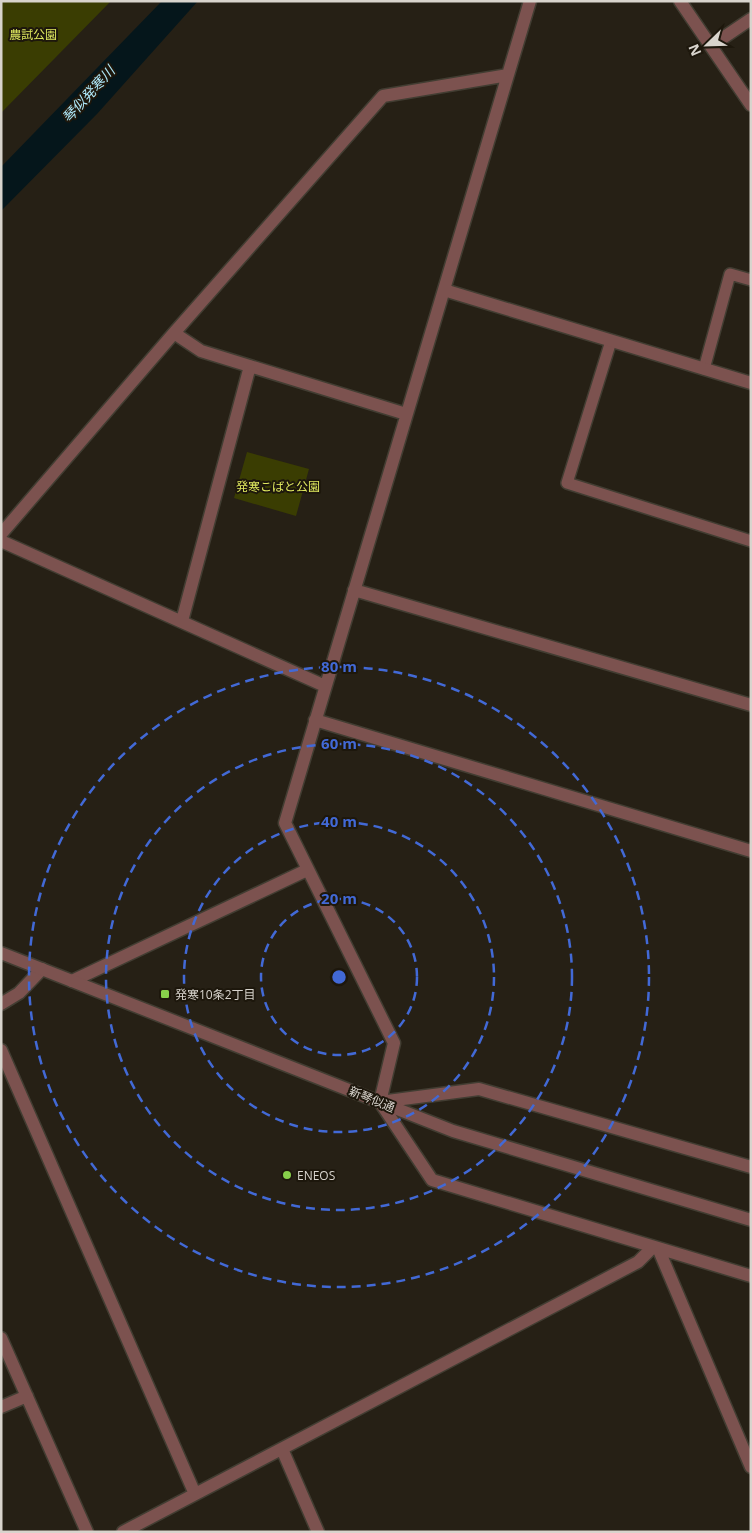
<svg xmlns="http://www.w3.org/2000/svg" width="752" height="1533" viewBox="0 0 752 1533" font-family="'Open Sans','Noto Sans JP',sans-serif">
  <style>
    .green { fill: #3a3d02 }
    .water { fill: #05161b }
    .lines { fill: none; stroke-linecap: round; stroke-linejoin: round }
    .service-casing { stroke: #423d32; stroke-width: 14 }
    .minor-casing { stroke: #423d32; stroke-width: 15 }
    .tertiary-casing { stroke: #423d32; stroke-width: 15 }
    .service { stroke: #7c524f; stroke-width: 11 }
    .minor { stroke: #7c524f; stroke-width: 12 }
    .tertiary { stroke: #7c524f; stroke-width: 12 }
    .ring { fill: none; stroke: #4269d6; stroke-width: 2.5; stroke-dasharray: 9 6 }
    .poi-dot { fill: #87cf4a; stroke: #1d170c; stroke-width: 2 }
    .labels { text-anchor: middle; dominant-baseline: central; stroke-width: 4; stroke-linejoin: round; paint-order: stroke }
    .park-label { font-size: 12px; fill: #dfe85f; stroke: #1d170c }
    .poi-label { font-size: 12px; fill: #d8d4cd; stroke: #1d170c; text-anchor: start }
    .street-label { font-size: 12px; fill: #d8d4cd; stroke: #1d170c }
    .water-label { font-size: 14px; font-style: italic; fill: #afe9fa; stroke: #1d170c }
    .centre { fill: #4269d6; stroke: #1d170c; stroke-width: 2.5 }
    .ring-label { font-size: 15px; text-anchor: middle; font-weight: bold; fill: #4269d6; stroke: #1d170c; stroke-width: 4; stroke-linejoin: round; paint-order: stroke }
  </style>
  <rect width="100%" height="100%" fill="#262015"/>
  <path class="green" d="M1,1H111L1,113Z
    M247,452L309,469L296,516L234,498Z"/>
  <path class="water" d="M162,1H198L97,114L1,211V167Z"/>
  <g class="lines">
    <defs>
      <path id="service" d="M611,341L567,483L751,541
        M704,369L730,274L751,280"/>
      <path id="minor" d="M530,1L285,823L394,1043L380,1102L432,1180L751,1276
        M680,1L751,105
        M711,46L751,19
        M444,290L751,383
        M174,333L201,351L406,414
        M1,534L174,333L383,96L508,75
        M1,541L325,686
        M354,590L751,705
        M182,621L250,366
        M315,720L751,851
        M72,981L307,870
        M1,1004L19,993L42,969
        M1,1050L195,1494
        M380,1102L479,1089L751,1167
        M658,1248L751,1467
        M1,1338L87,1532
        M1,1407L27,1396
        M282,1449L318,1532
        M123,1532L638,1262L653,1247"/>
      <path id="tertiary" d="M1,953L453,1131L751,1220"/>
    </defs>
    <use href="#service" class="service-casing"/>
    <use href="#minor" class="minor-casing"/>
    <use href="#tertiary" class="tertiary-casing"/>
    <use href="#service" class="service"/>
    <use href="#minor" class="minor"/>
    <use href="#tertiary" class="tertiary"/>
  </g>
  <g class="ring">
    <circle cx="339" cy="977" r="78"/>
    <circle cx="339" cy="977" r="155"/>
    <circle cx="339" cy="977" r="233"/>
    <circle cx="339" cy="977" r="310"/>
  </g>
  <g class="poi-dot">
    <rect x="160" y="989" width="10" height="10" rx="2.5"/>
    <circle cx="287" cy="1175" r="5"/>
  </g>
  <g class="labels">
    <g class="park-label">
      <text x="33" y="34">農試公園</text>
      <text x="278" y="486">発寒こばと公園</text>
    </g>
    <g class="poi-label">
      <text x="175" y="994">発寒10条2丁目</text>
      <text x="297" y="1175">ENEOS</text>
    </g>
    <g class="street-label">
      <text transform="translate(372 1099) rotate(22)">新琴似通</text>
    </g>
    <g class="water-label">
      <text transform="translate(88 94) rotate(-48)">琴似発寒川</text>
    </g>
  </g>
  <circle cx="339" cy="977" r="8" class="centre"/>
  <g class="ring-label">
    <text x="339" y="672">80 m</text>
    <text x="339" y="749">60 m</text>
    <text x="339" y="827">40 m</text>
    <text x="339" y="904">20 m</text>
  </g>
  <rect width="752" height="1533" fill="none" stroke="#d8d4cd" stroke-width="5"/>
  <g transform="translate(707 45) rotate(247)" stroke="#1d170c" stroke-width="4" paint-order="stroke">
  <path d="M0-4L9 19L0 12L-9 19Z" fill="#d8d4cd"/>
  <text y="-8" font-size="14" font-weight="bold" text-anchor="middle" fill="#d8d4cd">N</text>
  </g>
</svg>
